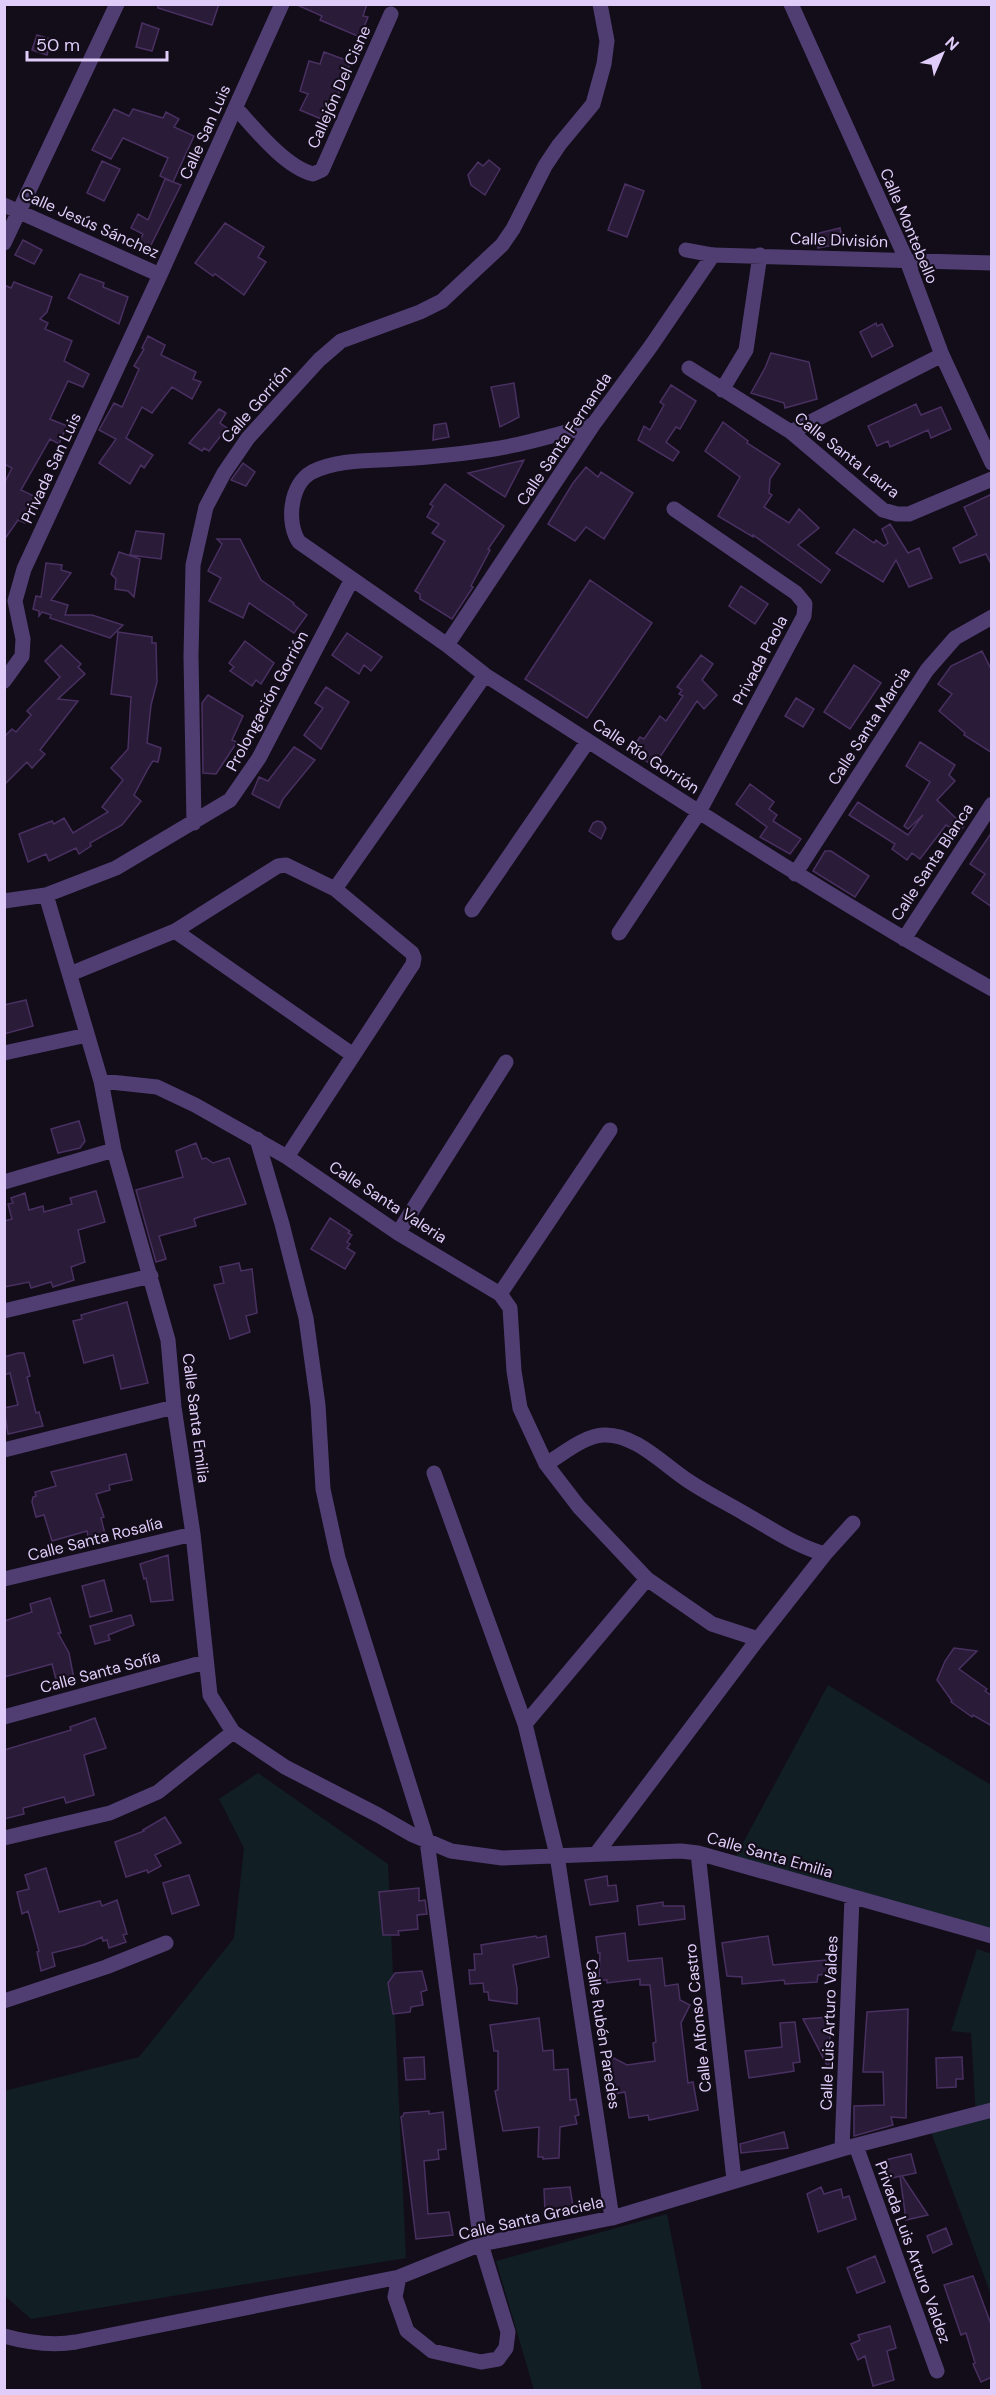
<svg xmlns="http://www.w3.org/2000/svg" width="996" height="2395" viewBox="0 0 996 2395" font-family="'DM Sans',sans-serif">
  <style>
    .green { fill: #111e23 }
    .building { fill: #2a1b38; stroke: #493061; stroke-width: 1.5 }
    .lines { fill: none; stroke-linecap: round; stroke-linejoin: round }
    .minor { stroke: #503e73; stroke-width: 15 }
    .labels { text-anchor: middle; dominant-baseline: central; stroke-width: 4.5; stroke-linejoin: round; paint-order: stroke }
    .street-label { font-size: 16px; fill: #dfccf8; stroke: #130d1a }
  </style>
  <rect width="100%" height="100%" fill="#130d1a"/>
  <path class="green" d="M828,1685L991,1785V1933L871,1901L736,1856Z
    M258,1773L388,1864L406,2258L31,2319L5,2296L4,2091L139,2057L234,1938L244,1848L219,1799Z
    M977,1949L992,1954L991,2295L931,2132L976,2117L971,2033L951,2031Z
    M667,2214L702,2390H534L496,2261Z"/>
  <path class="building" d="M158,4H219L212,25L158,8Z
    M295,4H367L363,16L368,17L360,37L320,20L322,16Z
    M142,23L159,29L152,51L136,47Z
    M37,35L51,39L47,55L32,50Z
    M324,52L351,62L344,78L343,77L335,108L332,107L326,121L300,110L308,94L300,91L309,61L320,64Z
    M114,109L129,116L133,109L163,118L166,112L179,119L174,127L194,136L173,182L160,176L168,158L123,138L111,159L92,150Z
    M489,160L500,169L485,195L471,185L468,175L478,162L483,166Z
    M102,161L120,169L104,201L87,193Z
    M165,179L181,185L147,253L137,248L143,234L131,228L138,214L148,220Z
    M625,184L644,191L627,237L608,230Z
    M225,223L264,247L258,257L266,262L244,295L215,274L213,276L195,263Z
    M840,228L843,243L818,248L815,234Z
    M23,240L42,250L34,264L15,255Z
    M80,274L104,283L103,287L128,297L119,324L68,298Z
    M14,282L52,297L47,312L40,319L48,323L45,329L72,341L64,361L89,374L83,387L68,381L50,419L67,426L59,444L50,439L21,490L38,498L25,523L18,520L4,540V484L12,468L4,464V285L11,288Z
    M876,323L877,326L882,324L893,346L872,357L860,332Z
    M148,336L165,345L161,355L196,372L193,379L201,382L192,399L172,387L152,413L142,407L126,438L153,455L144,468L141,465L130,484L99,463L116,439L99,430L114,403L122,407L139,369L134,366L144,349L142,348Z
    M771,353L809,362L817,399L785,408L784,403L751,393L765,368Z
    M514,383L519,417L500,427L491,387Z
    M671,385L696,401L680,429L676,427L666,442L679,452L673,461L638,440L644,426L650,430L664,405L660,402Z
    M916,404L921,415L941,407L951,429L931,438L928,430L890,447L888,441L877,446L868,426Z
    M219,409L226,413L220,423L227,428L209,451L204,448L202,451L189,443Z
    M723,422L748,441L747,443L780,464L770,479L769,493L772,495L764,507L789,523L799,509L819,528L798,545L830,570L821,583L753,535V537L718,516L740,477L705,451Z
    M446,423L449,437L433,440L434,425Z
    M524,460L505,497L468,473L490,468Z
    M243,463L255,472L246,486L231,480Z
    M586,467L598,477L601,472L633,493L604,539L586,527L575,541L548,524L573,483Z
    M445,484L504,526L488,549L490,550L471,586L473,587L452,619L420,599V594L415,591L445,541L432,533L439,524L427,517L433,506L430,504Z
    M992,494V566L986,554L960,563L953,548L977,535L964,507Z
    M890,524L908,553L919,548L932,578L909,587L896,560L883,582L836,553L854,529L874,543L876,540L884,546L888,543L882,529Z
    M136,531L164,534L161,559L130,555Z
    M217,539H240L261,580L294,603L293,604L307,615L294,633L249,603L243,618L209,601L221,578L208,571L222,544Z
    M119,552L140,559L134,597L128,591L115,589L116,579L111,574Z
    M46,563L62,565L61,570L71,573L51,600L68,605L65,615H92L123,625L110,638L50,618L51,615L42,612L39,616V611L33,609L36,596L41,597Z
    M590,580L652,623L587,718L525,679Z
    M741,586L768,604L755,624L729,606Z
    M118,632L152,637V643H156L157,682L151,705L147,743L161,748L158,762L153,761L149,767L134,795L141,801L122,825L90,843L91,846L79,854L76,848L49,861L46,854L28,862L19,834L52,821L54,824L64,818L73,833L108,812L102,807L123,780L111,768L128,749L131,697L111,694Z
    M347,633L382,657L371,671L364,665L359,674L332,655Z
    M245,641L274,663L261,684L256,680L252,686L230,671L234,667L229,663Z
    M61,645L81,664L78,667L85,674L58,699L78,701L40,750L45,754L32,768L27,762L4,785V737L12,729L16,732L31,715L27,711L60,677L45,661Z
    M982,651L992,671V753L964,735L965,733L939,711L952,694L938,684L951,666Z
    M701,655L713,664L702,680L717,695L704,709L697,701L654,766L630,751L640,737L644,739L660,716L666,721L683,696L679,694L682,690L677,687Z
    M854,665L881,683L850,729L824,712Z
    M326,687L349,702L321,749L304,735L323,708L315,703Z
    M208,695L243,716L232,740L237,742L216,774L203,773L202,703Z
    M796,698L814,709L803,727L785,716Z
    M920,742L955,765L949,775L955,781L937,800L964,826L959,833L946,825L920,859L912,853L907,860L892,849L895,844L849,815L858,802L908,835L923,815L908,829L904,826L930,782L906,766Z
    M294,747L315,760L283,799L279,808L252,794L259,777L268,781Z
    M750,784L774,802L769,809L777,815L773,821L801,839L790,854L760,837L767,827L736,804Z
    M597,821L602,822L606,828L601,839L589,831L593,823Z
    M992,832V907L972,893L985,874L970,864Z
    M825,851H831L869,876L855,897L813,871Z
    M26,1000L33,1026L4,1034V1005Z
    M79,1121L85,1141L80,1148L58,1153L51,1129Z
    M196,1143L202,1159L206,1158L213,1163L229,1158L246,1204L199,1217L194,1219L196,1226L159,1236L166,1259L156,1262L136,1190L183,1177L176,1151Z
    M96,1191L105,1222L78,1230L85,1262L71,1267L74,1280L53,1287L51,1282L31,1288L29,1282L4,1287V1221L12,1219L8,1204L13,1203L11,1198L25,1193L29,1210L43,1206L44,1212L72,1204L70,1198Z
    M330,1218L350,1231L348,1233L352,1235L347,1242L350,1244L347,1248L355,1253L345,1269L311,1249Z
    M239,1263L241,1271L252,1269L257,1313L246,1316L250,1332L230,1339L214,1285L224,1283L220,1267Z
    M127,1302L148,1383L121,1389L113,1355L84,1363L73,1321L82,1319L81,1315Z
    M18,1353H24L30,1376L27,1377L36,1413L39,1412L43,1426L8,1434L4,1408L18,1405L10,1373L4,1375V1357Z
    M126,1454L132,1480L109,1485L110,1490L96,1494L104,1517L101,1518L105,1534L88,1537L87,1531L52,1541L44,1515L36,1517L32,1502L33,1497L36,1496L35,1492L56,1486L51,1472Z
    M168,1555L173,1600L151,1602L146,1578L144,1579L140,1564Z
    M104,1580L112,1611L90,1617L82,1586Z
    M50,1598L61,1633H58L69,1653L74,1679L57,1683L52,1664L4,1677V1621L32,1612L30,1604Z
    M131,1615L134,1625L108,1635L110,1640L95,1644L90,1626Z
    M954,1648L977,1651L959,1669L987,1689L985,1691L992,1696V1726L973,1715L972,1717L951,1702L952,1701L937,1680L945,1661Z
    M95,1718L106,1748L84,1755L94,1795L66,1803L64,1797L23,1808L24,1814L4,1819V1750L71,1730L70,1727Z
    M165,1817L181,1843L155,1855L161,1866L148,1873L147,1870L126,1877L115,1842L144,1831L143,1830Z
    M46,1868L59,1912L100,1901L102,1906L117,1900L127,1934L123,1935L126,1942L109,1948L107,1940L103,1941L102,1937L84,1945L52,1953L55,1966L41,1971L37,1952L39,1951L28,1911L22,1914L17,1892L29,1889L25,1875Z
    M189,1875L199,1905L172,1914L163,1883Z
    M607,1876L608,1886L616,1885L618,1901L590,1905L585,1880Z
    M419,1888V1901L425,1900L427,1914L417,1915L418,1929L398,1931L399,1935H383L379,1892Z
    M663,1902V1906H684L685,1919L639,1925L637,1906Z
    M625,1933L628,1961L662,1958L665,1986L678,1984L680,2000L690,2005L681,2023L688,2083L693,2082L698,2110L649,2120L648,2115L629,2118L625,2092L614,2094L608,2055L627,2065L655,2061L653,2043L656,2042L650,1985H640V1979L607,1983V1980H599L600,1953H598L596,1937Z
    M536,1936L537,1938L546,1936L549,1957L513,1965L517,1988V2004L489,2000L488,1992H484L483,1983L470,1984L469,1970H475L474,1954H482L481,1945Z
    M768,1936L773,1965L826,1960L827,1974L818,1975L817,1982L785,1984L784,1980L742,1984V1977L727,1976L722,1943Z
    M422,1971L427,1990L421,1992L423,2005L411,2007L410,2012L393,2014L388,1983L395,1973Z
    M908,2009L906,2118L891,2117L893,2125L854,2136V2106L884,2105L883,2072H863L867,2012Z
    M829,2017L830,2036L829,2069L803,2019Z
    M539,2018L543,2051L553,2050L554,2070L568,2069L570,2100L576,2099L579,2115L575,2116L577,2124L560,2127L559,2158L543,2159V2157H538L539,2127L503,2131L495,2091L498,2090V2051H494L490,2025Z
    M795,2022L800,2062L793,2063L794,2071L749,2078L745,2051L782,2047L780,2023Z
    M424,2057L425,2079L406,2080L404,2058Z
    M962,2057L963,2079H956V2087L937,2088L936,2058Z
    M429,2111V2114L443,2112L446,2149L438,2150L439,2159L424,2161L428,2214L449,2212L453,2235L416,2239L401,2117L403,2116L404,2113Z
    M784,2132L788,2148L741,2153L740,2144Z
    M911,2154L916,2173L902,2176L928,2215L906,2220L900,2176L889,2179L885,2160Z
    M570,2187L573,2207L545,2211L544,2189Z
    M821,2187L824,2194L841,2189L843,2198L849,2196L856,2219L818,2232L807,2194Z
    M946,2228L952,2244L933,2253L927,2236Z
    M875,2256L885,2282L857,2293L847,2268Z
    M973,2276L992,2327V2377L981,2382L973,2364L975,2363L966,2333L961,2335L944,2285Z
    M890,2326L896,2348L887,2351L894,2380L873,2386L865,2356L858,2360L851,2344L860,2340L858,2335Z"/>
  <g class="lines">
    <path class="minor" d="M791,4L907,261L942,355L992,463
      M236,108C255,129 285,167 313,174L322,170L391,14
      M4,205L160,275
      M4,243L117,4
      M686,250L713,255L992,263
      M689,368L791,432L883,510L897,514H909L992,479
      M722,390L746,350L760,255
      M593,425C560,433 527,444 494,449C463,454 430,457 398,459C370,461 338,459 312,472C290,484 286,523 299,542L447,645L485,675C652,781 818,892 992,989
      M791,432L942,355
      M447,645L593,425L651,346L713,255
      M4,681L22,656L23,639L15,601L24,569L160,275L282,4
      M194,823L191,656L193,565L206,507L224,473L248,438L319,360L341,341L420,312L442,301L502,245L513,229L545,166L559,145L593,104L604,64L607,41L600,4
      M795,874L927,670L955,638L992,617
      M335,889L485,675
      M46,895L101,1081L114,1150L168,1340L174,1407L193,1534L210,1695L233,1732L285,1767L378,1815L411,1834L451,1851L502,1858L681,1851L698,1853L992,1936
      M4,901L46,895L116,868L230,800L259,758L352,579
      M472,910L588,741
      M175,931L353,1055
      M619,933L699,812L804,616L805,604L796,593L674,509
      M904,939L992,804
      M70,974L175,931L278,866L286,865L335,889L412,953L414,958L413,964L287,1157
      M4,1053L87,1035
      M101,1081L157,1087L195,1105L287,1157L398,1233L500,1294L510,1308L514,1371L520,1408L546,1464L579,1507L647,1579L712,1624L758,1639L596,1854
      M257,1139L282,1224L306,1318L318,1405L323,1489L338,1558L427,1841L481,2244L508,2332L506,2348L498,2359L481,2362L432,2351L407,2331L395,2297L399,2277
      M4,1182L114,1150
      M398,1233L506,1062
      M500,1294L610,1130
      M4,1311L151,1276
      M4,1450L174,1407
      M546,1464C563,1454 584,1436 603,1435C634,1433 663,1464 687,1480C706,1493 727,1503 747,1515C772,1529 796,1546 825,1554L853,1523
      M434,1473L525,1724L557,1855L612,2218
      M4,1579L193,1534
      M758,1639L825,1554
      M4,1717L205,1662
      M525,1724L647,1579
      M4,1838L110,1813L158,1792L233,1732
      M698,1853L734,2180
      M4,2001L106,1967L166,1943
      M856,2146L937,2371
      M842,2149L852,1898
      M4,2336C29,2343 51,2346 76,2342L399,2277L481,2244L612,2218L842,2149L992,2110"/>
  </g>
  <g class="labels">
    <g class="street-label">
      <text transform="translate(339 87) rotate(-66)">Callejón Del Cisne</text>
      <text transform="translate(205 132) rotate(-66)">Calle San Luis</text>
      <text transform="translate(90 223) rotate(24)">Calle Jesús Sánchez</text>
      <text transform="translate(909 226) rotate(67)">Calle Montebello</text>
      <text transform="translate(839 240) rotate(2)">Calle División</text>
      <text transform="translate(256 404) rotate(-49)">Calle Gorrión</text>
      <text transform="translate(564 439) rotate(-56)">Calle Santa Fernanda</text>
      <text transform="translate(847 455) rotate(38)">Calle Santa Laura</text>
      <text transform="translate(51 468) rotate(-65)">Privada San Luis</text>
      <text transform="translate(760 660) rotate(-62)">Privada Paola</text>
      <text transform="translate(267 701) rotate(-62)">Prolongación Gorrión</text>
      <text transform="translate(869 726) rotate(-57)">Calle Santa Marcia</text>
      <text transform="translate(646 756) rotate(33)">Calle Río Gorrión</text>
      <text transform="translate(932 862) rotate(-57)">Calle Santa Blanca</text>
      <text transform="translate(388 1202) rotate(33)">Calle Santa Valeria</text>
      <text transform="translate(196 1418) rotate(83)">Calle Santa Emilia</text>
      <text transform="translate(95 1539) rotate(-14)">Calle Santa Rosalía</text>
      <text transform="translate(100 1672) rotate(-15)">Calle Santa Sofía</text>
      <text transform="translate(770 1855) rotate(16)">Calle Santa Emilia</text>
      <text transform="translate(698 2018) rotate(-96)">Calle Alfonso Castro</text>
      <text transform="translate(829 2023) rotate(-88)">Calle Luis Arturo Valdes</text>
      <text transform="translate(603 2034) rotate(81)">Calle Rubén Paredes</text>
      <text transform="translate(531 2218) rotate(-13)">Calle Santa Graciela</text>
      <text transform="translate(913 2252) rotate(70)">Privada Luis Arturo Valdez</text>
    </g>
  </g>
  <rect width="996" height="2395" fill="none" stroke="#dfccf8" stroke-width="12"/>
  <g transform="translate(942 54) rotate(44)" stroke="#130d1a" stroke-width="4.5" paint-order="stroke">
  <path d="M0-4.5L10 22L0 15L-10 22Z" fill="#dfccf8"/>
  <text y="-9" font-size="16" font-weight="bold" text-anchor="middle" fill="#dfccf8">N</text>
  </g>
  <path d="M27 51v9h140v-9" fill="none" stroke="#dfccf8" stroke-width="3"/>
  <text x="36" y="51" font-size="18" fill="#dfccf8" stroke="#130d1a" stroke-width="4.5" paint-order="stroke">50 m</text>
</svg>
